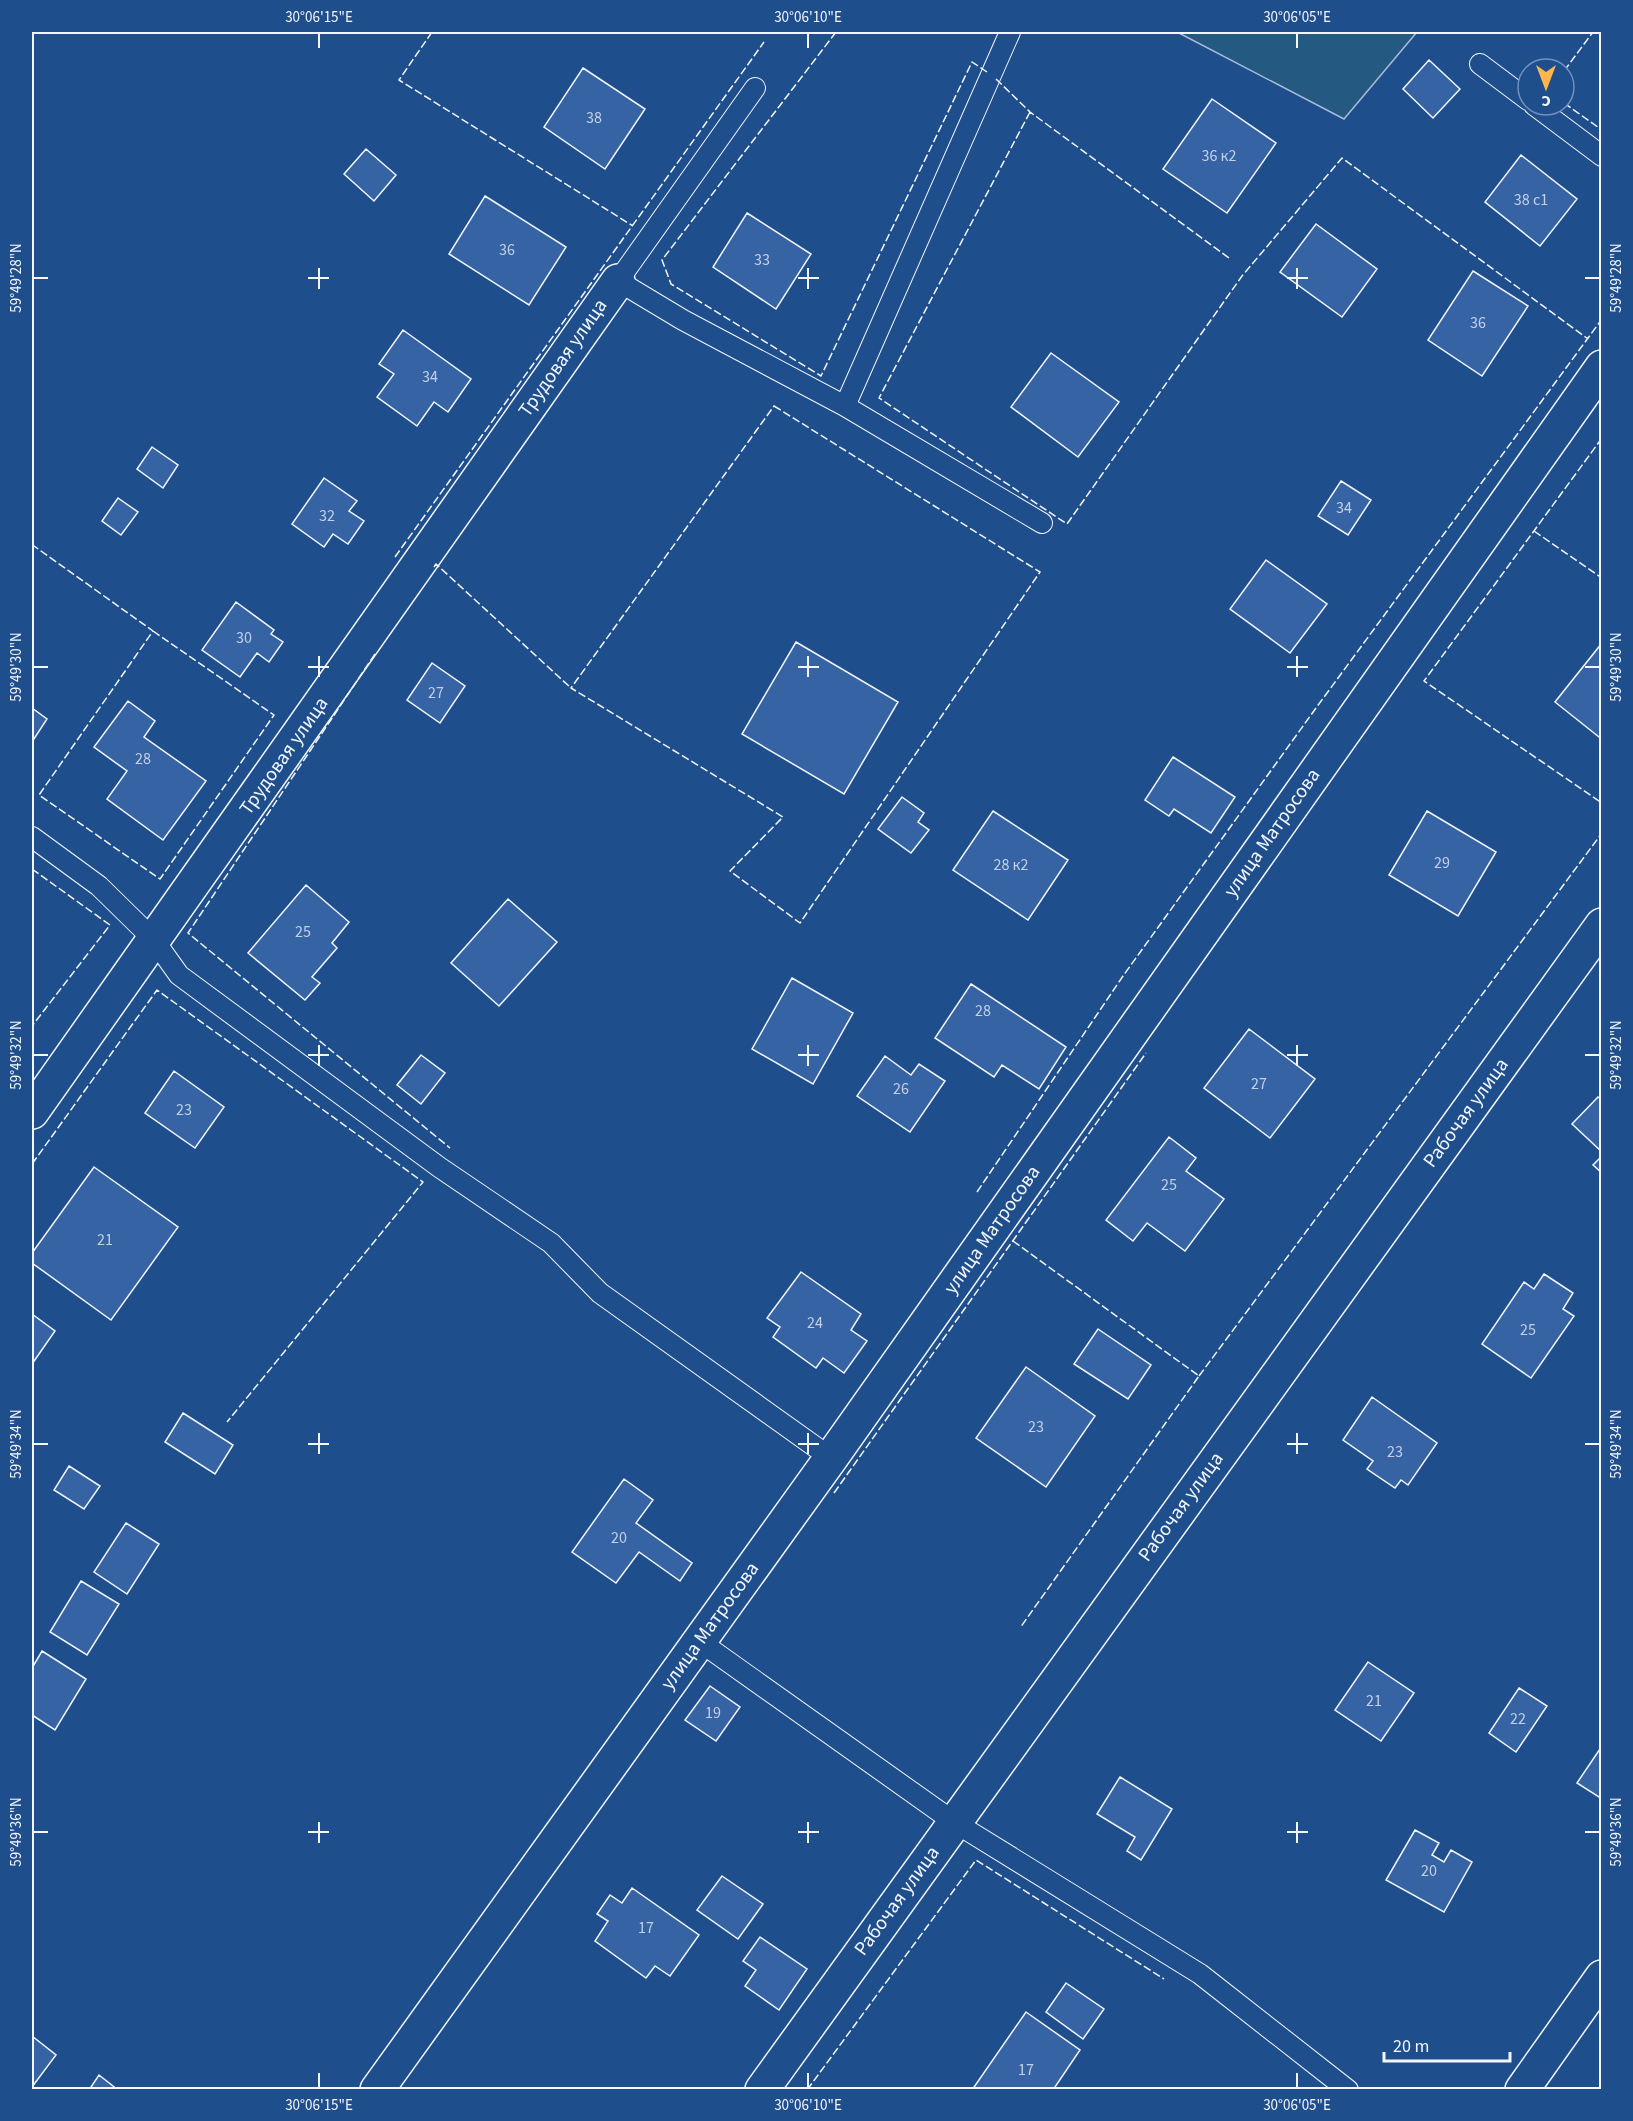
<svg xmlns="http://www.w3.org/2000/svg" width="1633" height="2121" viewBox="0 0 1633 2121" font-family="'Source Sans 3',sans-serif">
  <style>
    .green { fill: #245a82; stroke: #a8bbd7; stroke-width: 1.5 }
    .building { fill: #3563a3; stroke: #f2f6ff; stroke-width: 1.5 }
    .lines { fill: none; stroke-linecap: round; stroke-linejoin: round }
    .service-casing { stroke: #f2f6ff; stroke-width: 22 }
    .minor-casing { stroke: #f2f6ff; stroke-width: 36 }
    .service { stroke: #1f4e8c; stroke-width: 20 }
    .minor { stroke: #1f4e8c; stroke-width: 33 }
    .fence { stroke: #f2f6ff; stroke-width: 1.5; stroke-dasharray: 8 3; stroke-linecap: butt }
    .ticks { fill: none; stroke: #f2f6ff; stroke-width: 2 }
    .labels { text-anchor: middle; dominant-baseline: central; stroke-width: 4.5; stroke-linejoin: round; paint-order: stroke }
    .number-label { font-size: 16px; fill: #c3d1e8 }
    .street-label { font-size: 20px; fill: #f2f6ff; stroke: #1f4e8c }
    .neatline { fill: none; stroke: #f2f6ff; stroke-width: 2 }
    .ticks-label { font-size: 15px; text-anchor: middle; fill: #f2f6ff }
  </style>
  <rect width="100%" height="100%" fill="#1f4e8c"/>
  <path class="green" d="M1177,32H1417L1344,119Z"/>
  <path class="building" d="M1429,60L1460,89L1433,118L1403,89Z
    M583,68L645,109L605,169L544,127Z
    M1212,99L1276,143L1227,213L1163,169Z
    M366,149L396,175L374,201L344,174Z
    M1521,155L1577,199L1540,246L1485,202Z
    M485,196L566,247L529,305L449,254Z
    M747,213L811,254L776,309L713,267Z
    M1316,224L1377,269L1342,317L1280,272Z
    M1473,271L1528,306L1482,376L1428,340Z
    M403,330L471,379L448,412L434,402L417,426L377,397L394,374L379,364Z
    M1051,353L1119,402L1078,457L1011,407Z
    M152,447L178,465L163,488L137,469Z
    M324,478L357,501L349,511L364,521L348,544L333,534L324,547L292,524Z
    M1341,481L1371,500L1348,535L1318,516Z
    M118,498L138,512L121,535L102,521Z
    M1266,560L1327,604L1290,653L1230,609Z
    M236,602L274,630L271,634L283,642L269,662L257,653L240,677L202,650Z
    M796,642L898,702L844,794L742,734Z
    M1602,643V733L1599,737L1555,702Z
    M432,663L465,686L440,723L407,700Z
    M128,701L155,721L144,737L206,781L163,840L107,799L127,771L94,747Z
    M32,708L47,719L32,742Z
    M1173,757L1235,797L1211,833L1174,809L1169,816L1145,800Z
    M902,797L924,813L918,822L929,830L911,853L878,829Z
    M993,811L1068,860L1028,920L953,870Z
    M1427,811L1496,852L1458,916L1389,875Z
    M306,885L349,922L332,943L337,948L312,977L320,983L305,1000L248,953Z
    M508,899L557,942L499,1006L451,963Z
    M792,978L853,1013L813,1084L752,1049Z
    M971,984L1066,1047L1039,1089L1002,1065L994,1077L935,1038Z
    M1249,1029L1315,1079L1270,1138L1204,1088Z
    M421,1055L445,1073L421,1104L397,1085Z
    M885,1056L911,1075L919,1064L945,1081L910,1132L857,1096Z
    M174,1071L224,1107L195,1148L145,1113Z
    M1598,1097L1602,1100V1152L1572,1124Z
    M1169,1137L1196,1158L1186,1171L1224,1199L1185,1251L1147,1223L1133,1241L1106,1220Z
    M1602,1156V1173L1593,1165Z
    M94,1167L178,1227L111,1320L32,1263V1253Z
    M801,1272L861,1314L851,1330L867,1341L844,1373L823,1358L816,1368L773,1337L780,1327L767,1318Z
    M1544,1274L1573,1293L1563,1309L1574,1316L1531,1378L1482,1344L1524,1282L1534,1289Z
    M32,1314L55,1331L32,1364Z
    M1098,1329L1151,1365L1128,1399L1074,1364Z
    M1026,1367L1095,1416L1046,1487L976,1438Z
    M1372,1397L1437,1443L1408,1485L1401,1480L1395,1488L1367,1469L1373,1461L1343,1440Z
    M183,1413L233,1445L215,1474L165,1442Z
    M69,1466L100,1486L84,1509L54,1490Z
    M624,1479L653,1500L636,1523L692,1563L680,1581L639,1552L616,1583L572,1552Z
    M126,1523L159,1544L127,1594L94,1572Z
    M81,1581L119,1604L87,1655L50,1632Z
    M42,1651L86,1679L55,1730L32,1715V1668Z
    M1368,1662L1414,1693L1381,1741L1335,1710Z
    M710,1686L740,1707L716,1741L685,1720Z
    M1519,1688L1547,1706L1516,1752L1489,1733Z
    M1602,1746V1799L1577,1783Z
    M1120,1777L1172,1809L1141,1860L1127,1851L1135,1837L1097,1814Z
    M1415,1830L1439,1843L1432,1855L1444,1862L1451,1850L1472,1862L1444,1912L1386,1880Z
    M722,1876L763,1904L738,1939L697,1910Z
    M632,1888L699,1935L670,1976L655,1966L646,1978L595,1941L608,1921L597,1914L610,1895L622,1903Z
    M760,1937L807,1969L779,2010L745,1986L756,1970L743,1961Z
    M1066,1983L1104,2009L1083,2039L1046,2012Z
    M1026,2012L1080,2050L1053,2090H972Z
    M32,2036L56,2055L32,2087Z
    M99,2075L118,2090H89Z"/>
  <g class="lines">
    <defs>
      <path id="service" d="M1480,64L1528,100
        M755,88L618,281L683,320L845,406L1042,523
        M1534,105L1602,156
        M845,406L1010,32
        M32,837L99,886L154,940L179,975L439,1167L551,1243L600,1293L831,1458
        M699,1641L954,1822L1200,1974L1348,2090"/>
      <path id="minor" d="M32,1112L618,281
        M377,2090L831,1458L1602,367
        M762,2090L1602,925
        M1522,2090L1602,1977"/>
    </defs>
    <use href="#service" class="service-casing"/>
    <use href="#minor" class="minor-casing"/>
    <use href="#service" class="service"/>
    <use href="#minor" class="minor"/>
    <path class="fence" d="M432,32L399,80L633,226
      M836,32L662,260L671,284L821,376L972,62L987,72
      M1564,71L1593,32
      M996,79L1030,112L1229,258
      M1564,103L1602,130
      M1030,112L879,398L1067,524L1242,276L1342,158L1588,339
      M774,406L1040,572L800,923L730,871L783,817L571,688Z
      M1602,438L1424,681L1602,803
      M1534,531L1602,578
      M32,548L34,546L153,631
      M395,557L764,42
      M434,567L436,564L571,688
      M153,631L274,715L160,879L39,795Z
      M375,654L188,933L450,1148
      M32,869L110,925L32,1026
      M32,1164L157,990L423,1182L227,1422
      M977,1192L1123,976L1316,708L1602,319
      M1013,1241L1199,1376L1020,1628
      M1199,1376L1602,833
      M834,1493L1146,1053
      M807,2090L976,1860L1164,1979"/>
  </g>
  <path class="ticks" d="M319,33V48M808,33V48M1297,33V48M319,268V289M808,268V289M1297,268V289M33,278H48M308,278H329M798,278H819M1287,278H1308M1585,278H1600M319,656V677M808,656V677M1297,656V677M33,667H48M308,667H329M798,667H819M1287,667H1308M1585,667H1600M319,1045V1066M808,1045V1066M1297,1045V1066M33,1055H48M308,1055H329M798,1055H819M1287,1055H1308M1585,1055H1600M319,1433V1454M808,1433V1454M1297,1433V1454M33,1444H48M308,1444H329M798,1444H819M1287,1444H1308M1585,1444H1600M319,1822V1843M808,1822V1843M1297,1822V1843M33,1832H48M308,1832H329M798,1832H819M1287,1832H1308M1585,1832H1600M319,2073V2088M808,2073V2088M1297,2073V2088"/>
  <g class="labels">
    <g class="number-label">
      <text x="594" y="118">38</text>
      <text x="1219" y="156">36 к2</text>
      <text x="1531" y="200">38 с1</text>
      <text x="507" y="250">36</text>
      <text x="762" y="260">33</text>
      <text x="1478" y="323">36</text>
      <text x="430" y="377">34</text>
      <text x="1344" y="508">34</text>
      <text x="327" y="516">32</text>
      <text x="244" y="638">30</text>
      <text x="436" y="693">27</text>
      <text x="143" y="759">28</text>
      <text x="1442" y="863">29</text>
      <text x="1011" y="865">28 к2</text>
      <text x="303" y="932">25</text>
      <text x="983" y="1011">28</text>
      <text x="1259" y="1084">27</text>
      <text x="901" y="1089">26</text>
      <text x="184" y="1110">23</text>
      <text x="1169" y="1185">25</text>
      <text x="105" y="1240">21</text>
      <text x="815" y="1323">24</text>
      <text x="1528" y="1330">25</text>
      <text x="1036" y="1427">23</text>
      <text x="1395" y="1452">23</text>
      <text x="619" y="1538">20</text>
      <text x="1374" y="1701">21</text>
      <text x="713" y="1713">19</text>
      <text x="1518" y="1719">22</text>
      <text x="1429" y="1871">20</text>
      <text x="646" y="1928">17</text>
      <text x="1026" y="2070">17</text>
    </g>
    <g class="street-label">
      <text transform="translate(563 358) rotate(-55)">Трудовая улица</text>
      <text transform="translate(284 756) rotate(-55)">Трудовая улица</text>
      <text transform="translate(1272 833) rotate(-55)">улица Матросова</text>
      <text transform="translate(1466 1113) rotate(-54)">Рабочая улица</text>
      <text transform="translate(992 1230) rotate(-55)">улица Матросова</text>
      <text transform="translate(1181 1507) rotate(-54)">Рабочая улица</text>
      <text transform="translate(710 1626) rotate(-54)">улица Матросова</text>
      <text transform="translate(897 1901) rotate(-54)">Рабочая улица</text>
    </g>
  </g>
  <rect width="1633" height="2121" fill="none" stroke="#1f4e8c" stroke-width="66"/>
  <g transform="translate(1546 87) rotate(180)"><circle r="28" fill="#1f4e8c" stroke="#7391ba" stroke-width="1.5"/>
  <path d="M0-4.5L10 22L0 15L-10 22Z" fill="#ffb74d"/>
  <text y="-9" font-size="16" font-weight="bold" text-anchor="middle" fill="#f2f6ff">С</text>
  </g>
  <path d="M1384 2052v9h126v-9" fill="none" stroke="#f2f6ff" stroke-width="3"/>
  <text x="1393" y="2052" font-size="18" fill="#f2f6ff" stroke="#1f4e8c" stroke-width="4.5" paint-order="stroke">20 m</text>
  <rect x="33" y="33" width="1567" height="2055" class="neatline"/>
  <g class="ticks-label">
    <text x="319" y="22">30°06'15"E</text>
    <text x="808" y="22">30°06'10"E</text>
    <text x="1297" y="22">30°06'05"E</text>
    <text transform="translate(1616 278) rotate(-90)" y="5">59°49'28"N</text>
    <text transform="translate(16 278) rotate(-90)" y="5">59°49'28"N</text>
    <text transform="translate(1616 667) rotate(-90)" y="5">59°49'30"N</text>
    <text transform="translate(16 667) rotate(-90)" y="5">59°49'30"N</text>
    <text transform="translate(1616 1055) rotate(-90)" y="5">59°49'32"N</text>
    <text transform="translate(16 1055) rotate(-90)" y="5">59°49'32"N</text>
    <text transform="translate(1616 1444) rotate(-90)" y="5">59°49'34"N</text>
    <text transform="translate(16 1444) rotate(-90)" y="5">59°49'34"N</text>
    <text transform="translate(1616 1832) rotate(-90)" y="5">59°49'36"N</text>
    <text transform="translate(16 1832) rotate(-90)" y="5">59°49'36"N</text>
    <text x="319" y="2110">30°06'15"E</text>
    <text x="808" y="2110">30°06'10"E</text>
    <text x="1297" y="2110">30°06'05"E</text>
  </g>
</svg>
